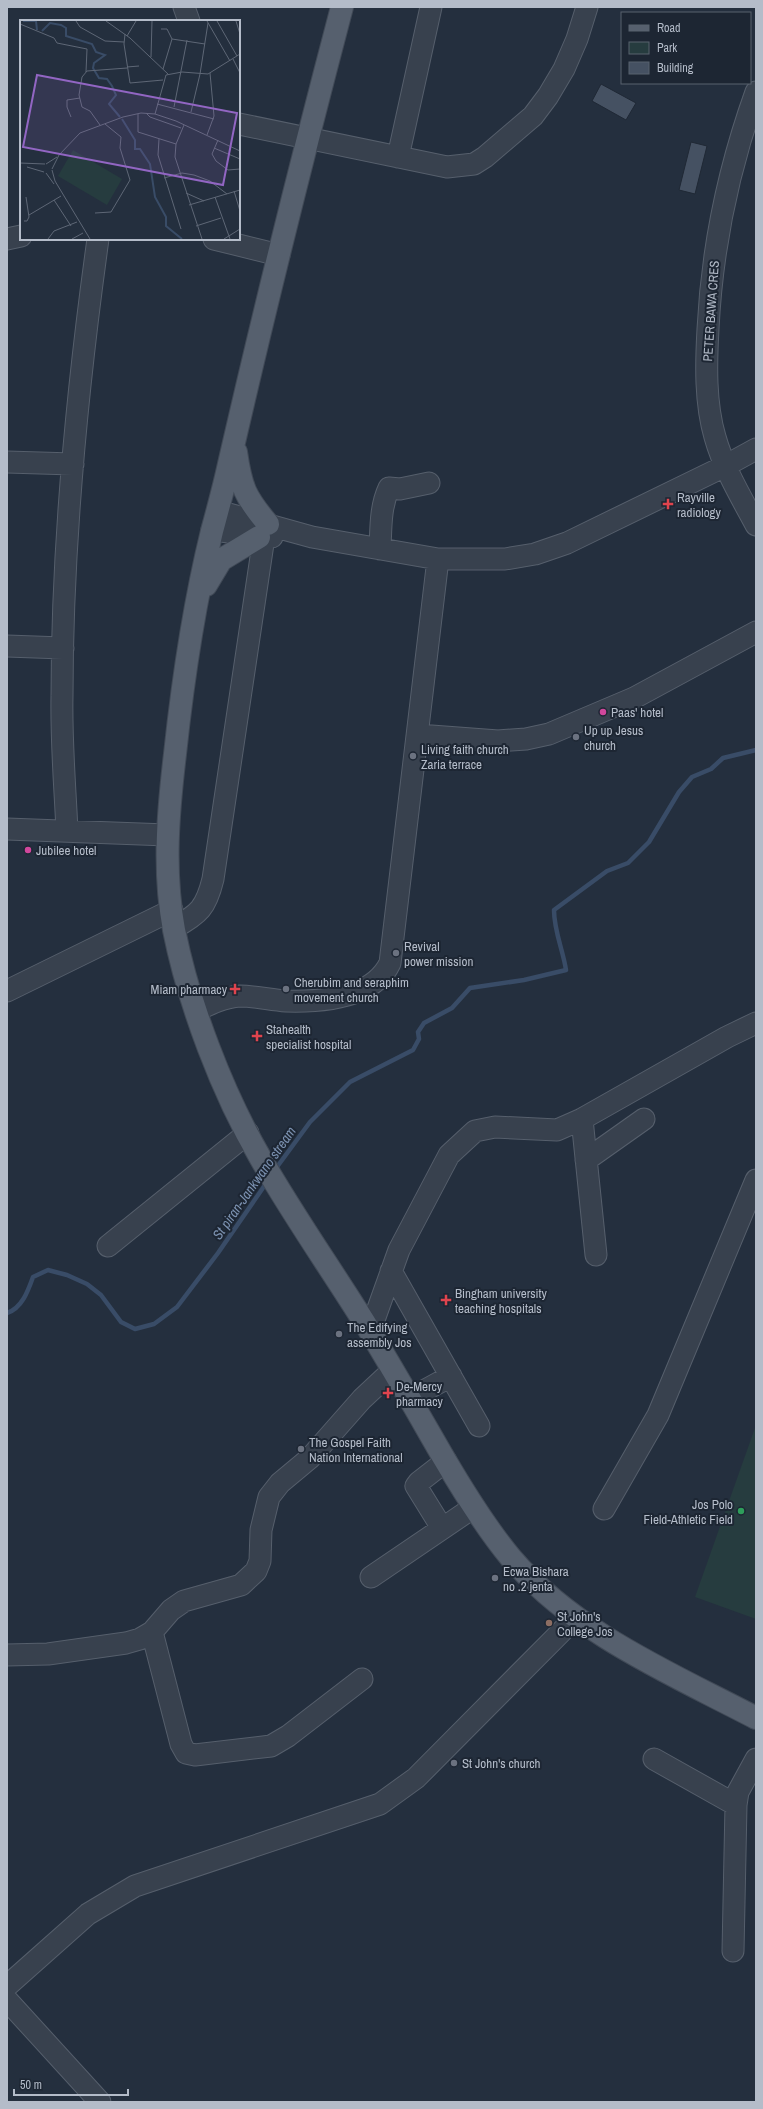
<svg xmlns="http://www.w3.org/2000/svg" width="763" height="2109" viewBox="0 0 763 2109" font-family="'Archivo Narrow',sans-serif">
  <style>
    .green { fill: #263c3f }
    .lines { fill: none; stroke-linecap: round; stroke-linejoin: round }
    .stream { stroke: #394c67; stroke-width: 4.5 }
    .building { fill: #455162; stroke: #1f2835 }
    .minor-casing { stroke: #565f6c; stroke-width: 23 }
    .major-casing { stroke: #414a57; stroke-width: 24 }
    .minor { stroke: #38414e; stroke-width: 21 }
    .major { stroke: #56606e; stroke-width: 22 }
    .health-dot { fill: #e0444e; stroke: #1d2633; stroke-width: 1.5 }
    .hotel-dot { fill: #d1479c; stroke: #1d2633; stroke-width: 1.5 }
    .worship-dot { fill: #6b7280; stroke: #1d2633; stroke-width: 1.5 }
    .leisure-dot { fill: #2e9e5b; stroke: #1d2633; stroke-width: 1.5 }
    .education-dot { fill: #8d6e63; stroke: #1d2633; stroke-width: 1.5 }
    .labels { text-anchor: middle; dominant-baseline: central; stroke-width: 4; stroke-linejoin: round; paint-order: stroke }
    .street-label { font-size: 13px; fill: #b4bcc9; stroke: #1d2633 }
    .poi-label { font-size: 13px; fill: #b4bcc9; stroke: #1d2633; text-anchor: start }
    .water-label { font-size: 14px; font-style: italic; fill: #7c92b1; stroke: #1d2633 }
    .inset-river { fill: none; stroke: #394c67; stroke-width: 2 }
    .inset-road { fill: none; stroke: #5e6776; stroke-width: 1 }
    .view { fill: #9266c3; fill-opacity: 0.15; stroke: #9266c3; stroke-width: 2 }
    .inset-edge { fill: none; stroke: #b4bcc9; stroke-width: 2 }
  </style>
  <rect width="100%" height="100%" fill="#242f3e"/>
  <path class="green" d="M756,1425V1619L695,1597Z"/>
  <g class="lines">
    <path class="stream" d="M274,1171L310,1122L350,1082L413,1050L419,1039L418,1032L424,1023L452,1008L470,988L524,980L566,970C563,950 554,931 554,910L607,871L628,863L649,842L679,792L692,777L711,769L723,758L756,750
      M7,1313C22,1308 28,1291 33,1277L48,1270L67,1275L87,1284L101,1295L121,1322L135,1329L154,1324L177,1307L218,1253L267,1182"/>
  </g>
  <path class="building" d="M601,84L636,103L626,120L592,101Z
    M691,142L707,146L695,194L679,190Z"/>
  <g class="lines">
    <defs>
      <path id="minor" d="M184,7L189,21
        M756,92C728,170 712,246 708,329C706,364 705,403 715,437C724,469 741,497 756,525
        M239,124L447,167L474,164L485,157L533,116L548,96L564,69L577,39L587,7
        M398,157L431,7
        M7,239L21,236
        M214,239L279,255
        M7,462L73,464
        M218,511L312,537L438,559H505L535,554L567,543L725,466L756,449
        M212,530L272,537
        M380,549C381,529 380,507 389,488L400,489L429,483
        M7,646L63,648
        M418,735L498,741L526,739L549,734L634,698L756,632
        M7,829L167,835
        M67,831C65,786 61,741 62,696C62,543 77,390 98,239
        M174,928C199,914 206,908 213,879L264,537
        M7,991L172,910
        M196,1011C210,1004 224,997 240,996C255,996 271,1000 286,1001C320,1002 373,999 390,963L438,559
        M582,1119L596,1255
        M586,1160L644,1119
        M108,1246L248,1133
        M391,1271L479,1426
        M370,1331L399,1250L449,1155L475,1131L495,1127L557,1130L582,1119L727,1037L756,1023
        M409,1399L451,1376
        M604,1509L658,1415L756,1180
        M442,1528L416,1486L419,1482L446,1461
        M371,1577L474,1507
        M152,1632L181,1744L186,1753L195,1755L271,1746L288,1736L362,1679
        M7,1655L48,1654L126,1643L140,1639L152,1632L171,1610L184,1601L241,1585L256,1571L260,1561L261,1530L269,1497L280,1483L310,1458L362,1399L393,1370
        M654,1759L736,1805
        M733,1951L736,1805L738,1792L756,1759
        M7,1986L88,1914L135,1886L380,1804L416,1778L576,1617
        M7,2000L100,2102"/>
      <path id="major" d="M342,7C302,159 264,311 229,464C224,487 218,509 212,531C194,604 183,679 175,754C168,813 163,871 174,930C189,1005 222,1092 261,1159C293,1215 331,1269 366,1325C393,1369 419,1415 445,1460C465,1494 486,1528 511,1558C575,1633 670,1673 756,1718
        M236,452C241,487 245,497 268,524
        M206,585L221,560L259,537"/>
    </defs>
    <use href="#minor" class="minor-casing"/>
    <use href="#major" class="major-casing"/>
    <use href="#minor" class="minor"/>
    <use href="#major" class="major"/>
  </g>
  <g class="health-dot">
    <path d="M666 498h4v4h4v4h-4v4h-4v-4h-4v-4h4z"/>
    <path d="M233 983h4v4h4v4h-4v4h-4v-4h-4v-4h4z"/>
    <path d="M255 1030h4v4h4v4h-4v4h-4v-4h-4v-4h4z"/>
    <path d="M444 1294h4v4h4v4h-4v4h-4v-4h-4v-4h4z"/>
    <path d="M386 1387h4v4h4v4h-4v4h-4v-4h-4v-4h4z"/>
  </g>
  <g class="hotel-dot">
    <circle cx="603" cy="712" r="4"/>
    <circle cx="28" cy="850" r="4"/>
  </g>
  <g class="worship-dot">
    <circle cx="576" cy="737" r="4"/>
    <circle cx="413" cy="756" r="4"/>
    <circle cx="396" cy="953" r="4"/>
    <circle cx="286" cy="989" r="4"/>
    <circle cx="339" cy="1334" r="4"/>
    <circle cx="301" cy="1449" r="4"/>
    <circle cx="495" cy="1578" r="4"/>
    <circle cx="454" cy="1763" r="4"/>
  </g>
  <circle class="leisure-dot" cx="741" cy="1511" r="4"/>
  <circle class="education-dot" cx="549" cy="1623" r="4"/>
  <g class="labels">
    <g class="street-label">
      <text transform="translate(711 311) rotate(-86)">PETER BAWA CRES</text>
    </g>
    <g class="poi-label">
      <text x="677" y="497">Rayville<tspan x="677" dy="15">radiology</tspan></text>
      <text x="611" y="712">Paas' hotel</text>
      <text x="584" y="730">Up up Jesus<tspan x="584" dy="15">church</tspan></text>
      <text x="421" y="749">Living faith church<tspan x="421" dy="15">Zaria terrace</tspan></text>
      <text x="36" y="850">Jubilee hotel</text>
      <text x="404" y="946">Revival<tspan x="404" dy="15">power mission</tspan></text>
      <text x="294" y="982">Cherubim and seraphim<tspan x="294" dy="15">movement church</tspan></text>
      <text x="227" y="989" text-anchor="end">Miam pharmacy</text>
      <text x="266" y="1029">Stahealth<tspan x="266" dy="15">specialist hospital</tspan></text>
      <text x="455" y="1293">Bingham university<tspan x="455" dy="15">teaching hospitals</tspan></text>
      <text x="347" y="1327">The Edifying<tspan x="347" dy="15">assembly Jos</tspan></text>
      <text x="396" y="1386">De-Mercy<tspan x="396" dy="15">pharmacy</tspan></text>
      <text x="309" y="1442">The Gospel Faith<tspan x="309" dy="15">Nation International</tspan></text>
      <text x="733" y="1504" text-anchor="end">Jos Polo<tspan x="733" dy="15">Field-Athletic Field</tspan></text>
      <text x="503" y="1571">Ecwa Bishara<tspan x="503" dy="15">no .2 jenta</tspan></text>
      <text x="557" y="1616">St John's<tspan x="557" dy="15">College Jos</tspan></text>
      <text x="462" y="1763">St John's church</text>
    </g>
    <g class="water-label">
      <text transform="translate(254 1183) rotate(-55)">St piran-Jankwano stream</text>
    </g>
  </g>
  <g transform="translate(20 20)">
    <rect width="220" height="220" fill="#242f3e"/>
    <path d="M53,130L102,159L87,185L38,156Z" fill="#263c3f"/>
    <path class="inset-river" d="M3,1H16L17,10M22,11L30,3L41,5L46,8V16L72,24L76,32L85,35L74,43L73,48L79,58L87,59L92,66L96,75L89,84L100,97M102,99L115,120V129H120L130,144L135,177L146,197V206L162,219"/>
    <path class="inset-road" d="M56,1L60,7L85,21L104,22M86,1L110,18L148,54M187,1L210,41M197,1L217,36M216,1L220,14M0,4L34,18L37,23L67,29L66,52M141,9H147L152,19L185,24M105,14L104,24L110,63L143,60M107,16L116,1M131,37L132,1M213,39L220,53M107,47L119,46M143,49L152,19M180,54L188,3M137,84L194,99M154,87L167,20M171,92L180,54M126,93L130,97L161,108M118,94V112L156,124M135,94L146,55L162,52L188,54L220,34M51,97L47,87V80L60,78M80,105L70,91L62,87L59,75L62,57L67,51L107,48M164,105L156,124L155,137L182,219M187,115L194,96L190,53M139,119L138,135L161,209M198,120L192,134L196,141L208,150L220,149M194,128L220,139M0,143L25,144M26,144L37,137M7,147L24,152M32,149L39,135L60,113L103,97L121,93L135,94L156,101L220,131M32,150L35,161L70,219M26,153L34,164M144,158L162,153L174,155L190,161L207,174M214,171L220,191M166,173L184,181M195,177L210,219M34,180L51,206M169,185L220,170M75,193L91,192L110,160L100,128L101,117L85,104M9,195L41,176M4,201H7L9,197L6,177M176,206L201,198M28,219L34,211L57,202M52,219L63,213M204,219L220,209"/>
    <path class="view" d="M17,55L217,93L203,165L3,127Z"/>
    <rect width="220" height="220" class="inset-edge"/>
  </g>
  <rect width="763" height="2109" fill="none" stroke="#b4bcc9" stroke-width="16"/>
  <rect x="621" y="12" width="130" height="72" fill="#1d2633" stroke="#59626f"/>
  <rect x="629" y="25" width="20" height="6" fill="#56606e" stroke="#59626f"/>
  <text x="657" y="32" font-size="12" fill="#b4bcc9">Road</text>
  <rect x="629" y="42" width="20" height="12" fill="#263c3f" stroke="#59626f"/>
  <text x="657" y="52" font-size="12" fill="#b4bcc9">Park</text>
  <rect x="629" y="62" width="20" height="12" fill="#455162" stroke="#59626f"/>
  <text x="657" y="72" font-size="12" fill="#b4bcc9">Building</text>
  <path d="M14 2089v6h114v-6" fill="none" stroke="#b4bcc9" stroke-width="2"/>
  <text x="20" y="2089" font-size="12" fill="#b4bcc9" stroke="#1d2633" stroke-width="3" paint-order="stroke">50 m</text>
</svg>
